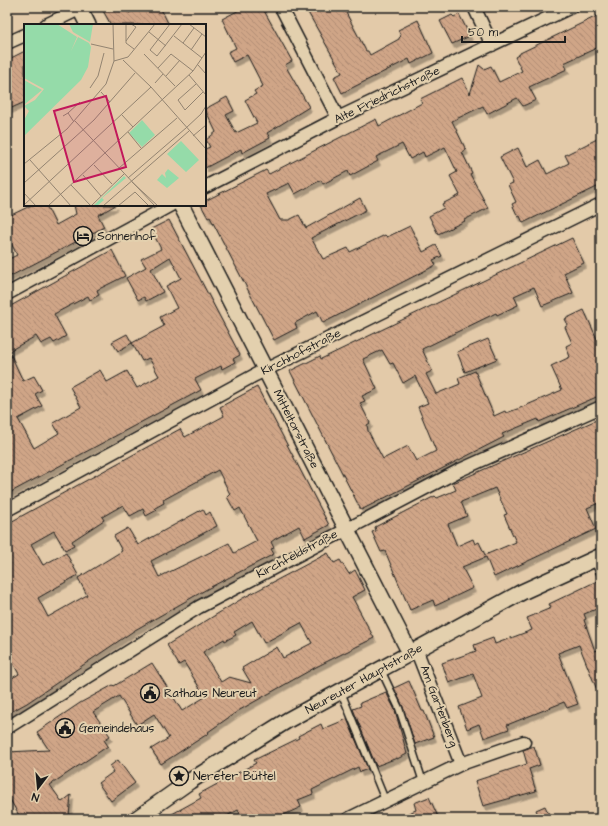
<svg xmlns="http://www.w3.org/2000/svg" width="608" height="826" viewBox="0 0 608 826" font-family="'Architects Daughter',sans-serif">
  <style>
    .building { fill: url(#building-back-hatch); stroke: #1c1c1c; fill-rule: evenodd; filter: url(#shadow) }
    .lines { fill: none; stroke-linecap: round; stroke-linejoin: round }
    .service-casing { stroke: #1c1c1c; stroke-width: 9 }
    .minor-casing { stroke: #1c1c1c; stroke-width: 15 }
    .tertiary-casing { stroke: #1c1c1c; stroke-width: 18 }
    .service { stroke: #e3d0ae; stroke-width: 6 }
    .minor { stroke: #e3d0ae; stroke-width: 12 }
    .tertiary { stroke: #e3d0ae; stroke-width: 15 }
    .labels { text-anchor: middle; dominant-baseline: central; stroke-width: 4; stroke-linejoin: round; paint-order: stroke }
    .street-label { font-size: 12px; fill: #1c1c1c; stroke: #e3d0ae }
    .poi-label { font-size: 12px; fill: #1c1c1c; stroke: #e3d0ae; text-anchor: start }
    .inset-road { fill: none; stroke: #938471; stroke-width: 1 }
    .view { fill: #c2185b; fill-opacity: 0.15; stroke: #c2185b; stroke-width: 2 }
    .inset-edge { fill: none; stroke: #1c1c1c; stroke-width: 2 }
  </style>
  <defs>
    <pattern id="building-back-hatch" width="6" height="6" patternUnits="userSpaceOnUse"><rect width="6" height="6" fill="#cfa587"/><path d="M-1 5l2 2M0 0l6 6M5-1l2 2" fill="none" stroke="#b18d74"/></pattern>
    <filter id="shadow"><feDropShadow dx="2.5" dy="4.5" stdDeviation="0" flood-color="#0004"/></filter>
  </defs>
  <rect width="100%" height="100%" fill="#e3caa9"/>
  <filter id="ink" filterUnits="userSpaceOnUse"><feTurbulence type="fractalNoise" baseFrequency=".025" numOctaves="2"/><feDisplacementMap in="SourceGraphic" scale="8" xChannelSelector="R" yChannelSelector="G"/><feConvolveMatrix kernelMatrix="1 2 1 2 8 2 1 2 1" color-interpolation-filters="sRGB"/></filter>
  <g filter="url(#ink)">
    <path class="building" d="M101,7H126L129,13L140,7H160L169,25H111Z
      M245,7H262L292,61L285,65L309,107L267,133L270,138L242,153L241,149L205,168V149L210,147L206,140L216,132L205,109L227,97L234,111L226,115L236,133L257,123L245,100L256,94L254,91L263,86L247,55L233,62L228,52L236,48L222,19Z
      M305,7H343L366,51H368L370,55L399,39V38L401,36L398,30L418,20L433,53L411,64L409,59L342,93L334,77L342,73Z
      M459,14L470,36L452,44L440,21L452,15L454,17Z
      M601,14V46L564,63L567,69L529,87L536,100L523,106L517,98L487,114L483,106L452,121L466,150L462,152L472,173L470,174L488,208L464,220L465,221L438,234L429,216L444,208L442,204L460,195L450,176L457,172L445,147L425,157L423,152L410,159L402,144L376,157L378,161L350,176L348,171L323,184L321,180L295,194L289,183L266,194L280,220H289L299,215L306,228L360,198L366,210L311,238L323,259L348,248L350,252L385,235L387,237L410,226L423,252L436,245L442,256L433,260L436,265L323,323L317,311L295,323L297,328L274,340L210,217L208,218L201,205H205V201L266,170L269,174L376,119L379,126L422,103L420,99L462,78L470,94L479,65L484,69L491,66L499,82L522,71L515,57L520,54V53Z
      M25,51V102L7,110V60Z
      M601,137V185L523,223L520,216L518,217L512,204L516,202L508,185L513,183L500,157L518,148L527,167L540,160L547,174L569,163L565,155Z
      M32,205H46L56,225L76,214L74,205H116L98,215L104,227L7,278V260L17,255L7,235V217Z
      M169,220L240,355L233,359L235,362L222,369L221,366L195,379L201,390L11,492L7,485V400L11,399L7,391V308L112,250L125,276L97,290L99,295L90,300L88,296L54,314L66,336L54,343L51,339L41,344L36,336L9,351L23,381L34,376L42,390L35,394L42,406L18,419L34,448L59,433L53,423L81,407L70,387L100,370L107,382L127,371L137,388L159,376L149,358L142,361L132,343L164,326L160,317L177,308L166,286L181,278L170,257L151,269L163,292L146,301L144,297L138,300L126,278L146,267L141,259L161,249L151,229Z
      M572,238L584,263L564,273L573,293L542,306L534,287L514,296L518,305L497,315L496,313L422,349L432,371L426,374L436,394L460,384L458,378L475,371L494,416L505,411L506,413L520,408L562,390L551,366L570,357L566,346L572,343L565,327L568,325L565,319L584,310L601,348V395L539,422L538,419L502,434L504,437L361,510L290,371L320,356L321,359ZM382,350L390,364L393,363L403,383L415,376L428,403L418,407L436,451L416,461L408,446L383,459L368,431L367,425L370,423L360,403L365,401L362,396L377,389L363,359Z
      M127,334L132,343L118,351L112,342Z
      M488,339L497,359L465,372L457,352Z
      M257,387L329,525L305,538L299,526L275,539L271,542L274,548L271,549L274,554L207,589L135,630L27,703L7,714V681L19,674L7,652V524L180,429L185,437L224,416L220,407ZM218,470L230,494L227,497L235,511L240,508L257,541L234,553L229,543L159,577L151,561L217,526L210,512L206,515L203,509L138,545L128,528L114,536L122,551L78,578L87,595L48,617L38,598L78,575L66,553L43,565L31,544L54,531L65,550L74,545L72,541L104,520L102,517L123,505L130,516L143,509L146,516L157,510L155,508L164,503L163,500Z
      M601,418V502L587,508L596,529L494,577L486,557L462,567L473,588L435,606L433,600L410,610L385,551L381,552L372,532L376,531L375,527L435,496L437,498L456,490L453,483ZM495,488L507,514L504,515L516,542L485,555L479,542L475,544L473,539L457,546L448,524L467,516L461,502Z
      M328,553L334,563L340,560L349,574L355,570L365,590L352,597L374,638L316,667L238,711L208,732L209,733L161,764L151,749L169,738L154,714L137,725L119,696L93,712L110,736L104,740L108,746L50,785L62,802L71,795L69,816L64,819H21L7,794V752L49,750L37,732L80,703L113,685L114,686L152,663L182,711L205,697L184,662L179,665L167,645L243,598ZM252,621L264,643L301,623L312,643L283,658L277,647L242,668L251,683L229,677L221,682L203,652L224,639L225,641L236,635L234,632Z
      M597,581L601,591V603L597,604L599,608L584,614L586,619L584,620L595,651L601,649V700L579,645L558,653L578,704L567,708L564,702L507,725L509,729L484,738L479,724L467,729L459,707L482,698L473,674L449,683L442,663L476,651L474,645L493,638L495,644L532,630L527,618L551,608L549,604Z
      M409,681L422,711H424L434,737L415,744L403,707L394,688Z
      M386,692L395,710L407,754L397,759V758L376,766L353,709L361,706L360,703Z
      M347,719L368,769L360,772L358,767L312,790L313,794L298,800L301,807L275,819H243L238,810L221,819H163L201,798L199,794L256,763L254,760L299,738L298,736L321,724L323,729Z
      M534,746L540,765L529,769L536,791L483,806L475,781L527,764L523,750Z
      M118,760L135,783L111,801L98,783L113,772L110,766Z
      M429,797L439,819H394L416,810L414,803Z
      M545,806L551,819H540L536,810Z"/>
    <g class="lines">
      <defs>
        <path id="service" d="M593,559L601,575
          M381,670L399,708L423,782
          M341,692L385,800"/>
        <path id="minor" d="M281,7L338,118
          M474,7L492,45
          M46,25L79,9
          M7,43L25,35
          M205,187L338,118L571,7
          M7,294L171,205
          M7,510L255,375L601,204
          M416,649L461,764L524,742
          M7,728L199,607L460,470L601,407
          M348,819L461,764"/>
        <path id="tertiary" d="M79,7L88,25
          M181,205L410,653
          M136,819L190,781L288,720L522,592L601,556"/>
      </defs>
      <use href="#service" class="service-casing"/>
      <use href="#minor" class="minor-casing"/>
      <use href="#tertiary" class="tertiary-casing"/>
      <use href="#service" class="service"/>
      <use href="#minor" class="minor"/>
      <use href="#tertiary" class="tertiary"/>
    </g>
  </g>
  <defs>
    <symbol id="hotel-ring" viewBox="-11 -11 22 22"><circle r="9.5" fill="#e3d0ae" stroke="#1c1c1c" stroke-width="1.5"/><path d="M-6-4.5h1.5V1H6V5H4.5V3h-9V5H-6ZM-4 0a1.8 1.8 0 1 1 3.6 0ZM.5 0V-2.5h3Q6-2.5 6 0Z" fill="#1c1c1c"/></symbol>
    <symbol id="civic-ring" viewBox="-11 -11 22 22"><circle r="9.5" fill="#e3d0ae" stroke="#1c1c1c" stroke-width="1.5"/><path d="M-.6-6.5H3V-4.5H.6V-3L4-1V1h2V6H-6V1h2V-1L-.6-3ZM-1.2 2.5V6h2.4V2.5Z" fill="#1c1c1c"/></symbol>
    <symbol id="sight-ring" viewBox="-11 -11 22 22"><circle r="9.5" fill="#e3d0ae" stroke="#1c1c1c" stroke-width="1.5"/><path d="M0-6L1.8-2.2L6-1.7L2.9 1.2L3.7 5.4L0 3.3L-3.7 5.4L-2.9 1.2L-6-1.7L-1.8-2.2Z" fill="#1c1c1c"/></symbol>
  </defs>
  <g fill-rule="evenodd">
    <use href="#hotel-ring" x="72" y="225" width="22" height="22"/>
    <use href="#civic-ring" x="139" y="682" width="22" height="22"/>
    <use href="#civic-ring" x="54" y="717" width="22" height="22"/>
    <use href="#sight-ring" x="168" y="765" width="22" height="22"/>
  </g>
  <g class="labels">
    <g class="street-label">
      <text transform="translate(387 95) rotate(-26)">Alte Friedrichstraße</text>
      <text transform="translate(301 352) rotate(-27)">Kirchhofstraße</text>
      <text transform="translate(296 429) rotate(63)">Mitteltorstraße</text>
      <text transform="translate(297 554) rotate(-28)">Kirchfeldstraße</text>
      <text transform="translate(364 679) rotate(-29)">Neureuter Hauptstraße</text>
      <text transform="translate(439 706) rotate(69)">Am Gartenberg</text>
    </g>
    <g class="poi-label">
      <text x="97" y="236">Sonnenhof</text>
      <text x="164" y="693">Rathaus Neureut</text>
      <text x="79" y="728">Gemeindehaus</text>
      <text x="193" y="776">Nereter Büttel</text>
    </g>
  </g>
  <g transform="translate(24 24)">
    <rect width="182" height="182" fill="#e3caa9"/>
    <path d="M0,0H33L53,13L47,27L54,13L65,19L67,23L64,43L57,56L0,112V96L5,87L0,82L11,76L20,65L0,54ZM0,56L18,66L1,80H0ZM118,96L131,111L118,123L105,109ZM157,117L175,136L162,148L143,130ZM100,152L102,154L78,174L80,176L73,182H69Z" fill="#95dba9"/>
    <path d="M45,0H69L66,18L49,8Z" fill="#95dba9"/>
    <path d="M144,145L155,154L143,164L133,156L138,150L142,154L141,149Z" fill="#95dba9"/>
    <path class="inset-road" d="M102,0V19L110,25M146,0L126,26L133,32L158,0M165,0L182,13M125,8L142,22M150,12L178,34M102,17L112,3L107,0M159,19L170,4M67,20L89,25M167,26L178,10M120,30L151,62M99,36L127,63L182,125M90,37L104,33L131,0M174,41L182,50M134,44L147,30L169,47M165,51L182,71M142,52L156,36M131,59L139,50M172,60L154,76L161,86L179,68M66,64L74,52L80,29M77,68L86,78M44,89L56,78M98,91L109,103M39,92L44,89L50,98M51,97L131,182M162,104L177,90L182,82M104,108L117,124M169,112L182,101M6,136L47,182M0,140L43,105L82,60L90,37L89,0M70,141L88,160M95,144L153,94M59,151L77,172M104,154L162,104M108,158L134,182M0,159L70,96L111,49M47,161L67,182M0,169L12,182M0,181L127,63M24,182L169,47L182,28M67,182L100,150M79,182L165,107M94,182L111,168L125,182"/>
    <path class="view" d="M82,72L102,143L50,158L30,87Z"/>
    <rect width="182" height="182" class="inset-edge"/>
  </g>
  <rect width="608" height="826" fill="none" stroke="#e3d0ae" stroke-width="24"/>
  <rect x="12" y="12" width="584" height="802" fill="none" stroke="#1c1c1c" stroke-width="1.5" filter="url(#ink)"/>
  <g transform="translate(38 788) rotate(196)" stroke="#e3d0ae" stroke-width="3" paint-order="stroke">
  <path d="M0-3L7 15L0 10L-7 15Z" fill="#1c1c1c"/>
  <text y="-6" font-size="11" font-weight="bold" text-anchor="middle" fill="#1c1c1c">N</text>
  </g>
  <path d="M462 36v6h103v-6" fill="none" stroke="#1c1c1c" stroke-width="2"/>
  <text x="468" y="36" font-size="12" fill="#1c1c1c" stroke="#e3d0ae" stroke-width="3" paint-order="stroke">50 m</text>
</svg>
